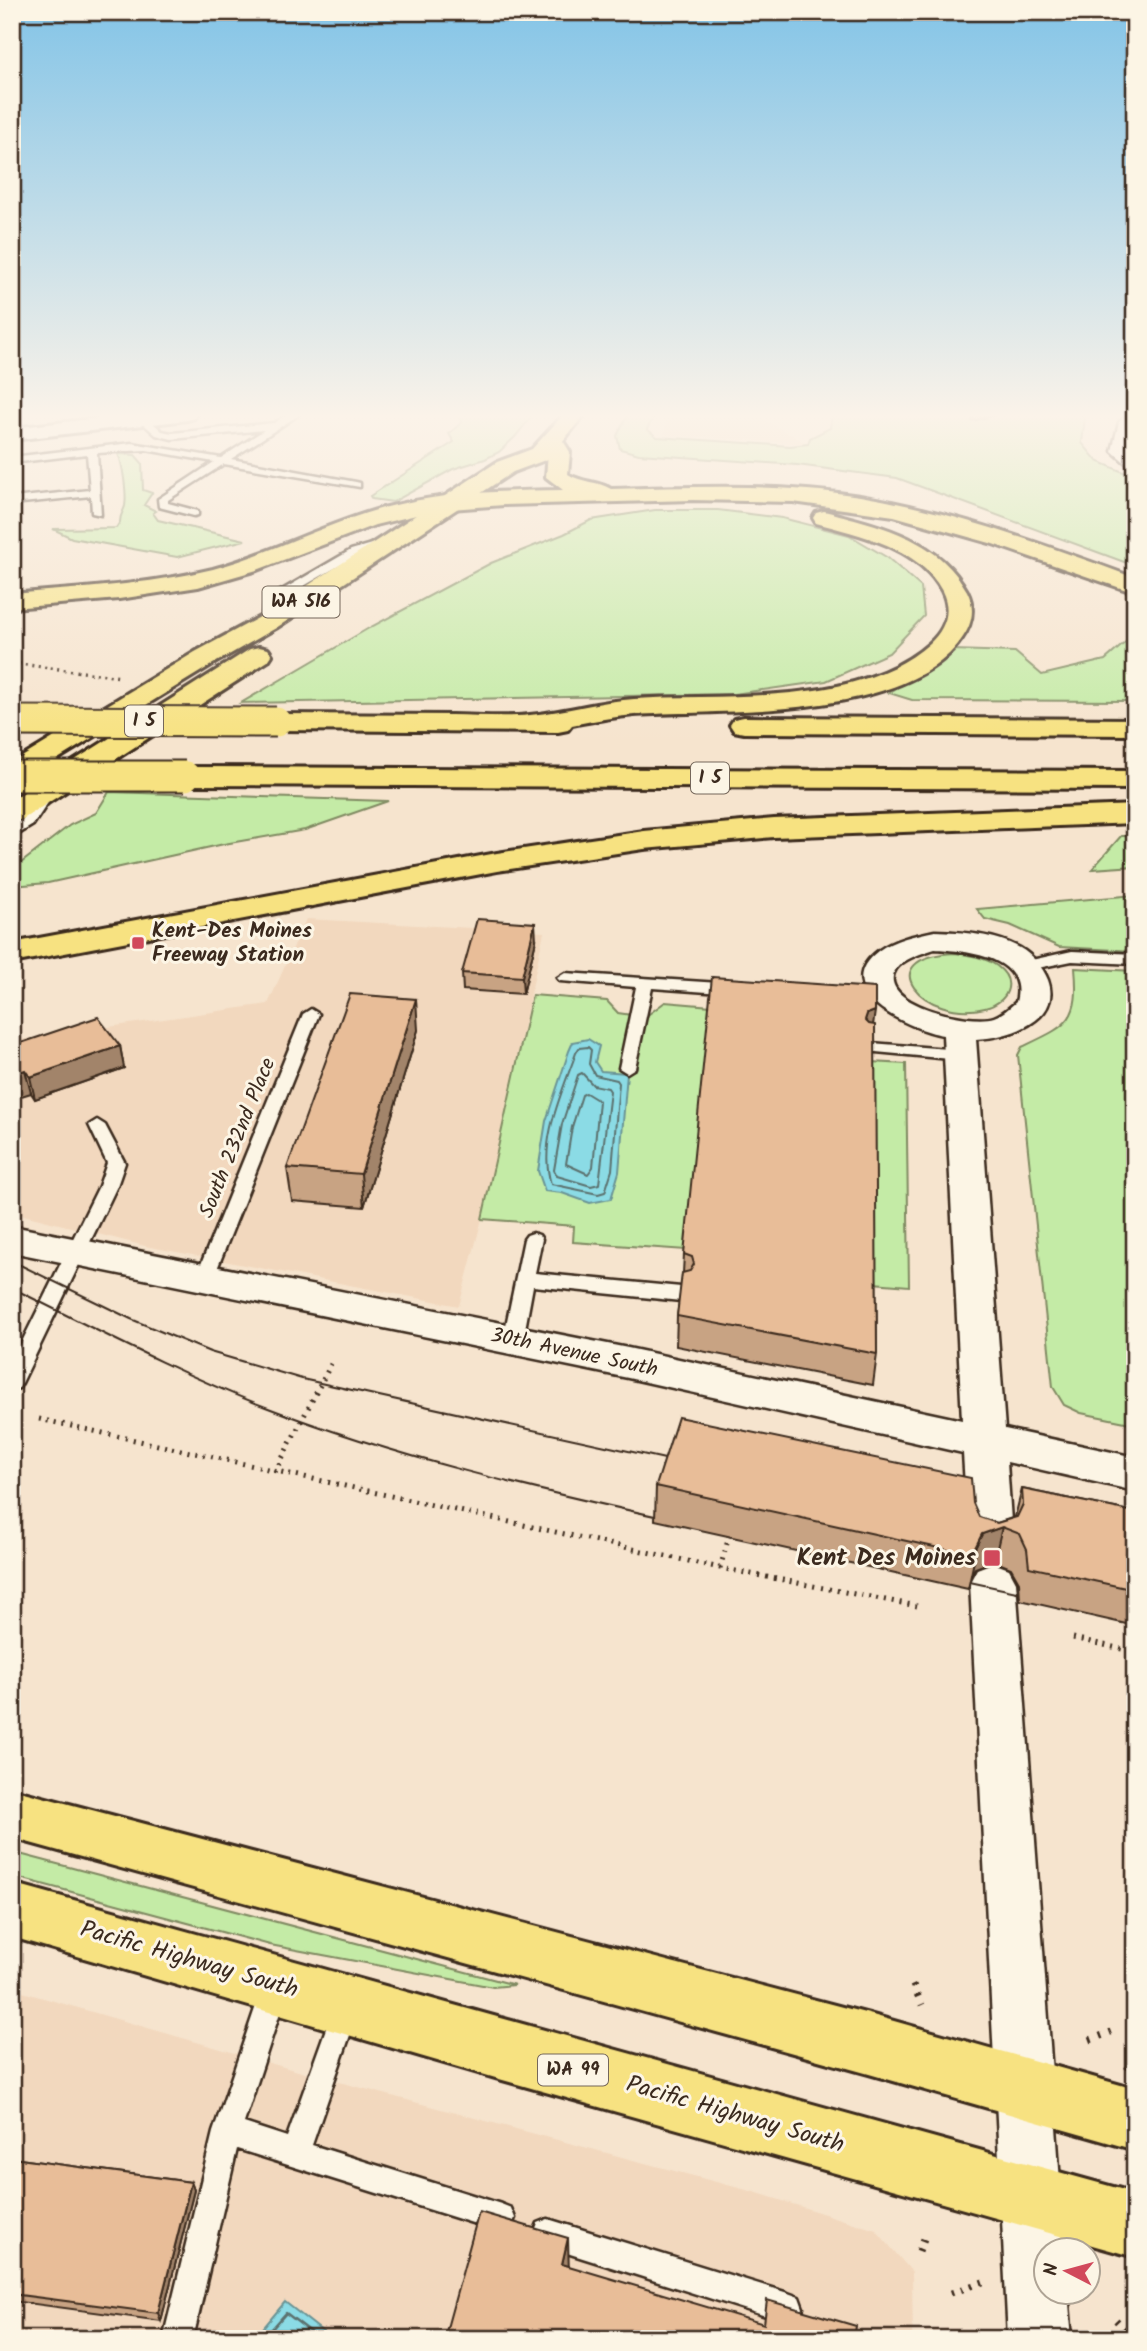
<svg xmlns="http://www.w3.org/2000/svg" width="1147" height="2351" viewBox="0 0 1147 2351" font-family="Kalam,sans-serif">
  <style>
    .built { fill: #f2d8be }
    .green { fill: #c4eba6; stroke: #808a62; stroke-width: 2 }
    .water { fill: #8bdbe5; stroke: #6b9495; stroke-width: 2 }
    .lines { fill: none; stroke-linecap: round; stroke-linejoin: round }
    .shore-far1 { stroke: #5b716e; stroke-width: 2 }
    .shore { stroke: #5b716e; stroke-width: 2.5 }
    .service-casing { stroke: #3b2a1e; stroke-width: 5 }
    .minor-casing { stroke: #3b2a1e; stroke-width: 5 }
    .secondary-casing { stroke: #3b2a1e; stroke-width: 6 }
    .primary-casing { stroke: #3b2a1e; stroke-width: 6 }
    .trunk-casing { stroke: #3b2a1e; stroke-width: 6 }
    .motorway-casing { stroke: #3b2a1e; stroke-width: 6 }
    .path-far2 { stroke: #3b2a1e; stroke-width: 3.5; stroke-dasharray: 2 4.5; stroke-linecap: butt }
    .path-far1 { stroke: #3b2a1e; stroke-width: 5; stroke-dasharray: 2 6; stroke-linecap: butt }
    .path { stroke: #3b2a1e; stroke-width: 7; stroke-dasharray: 2.5 8; stroke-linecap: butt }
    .service { fill: #fcf5e5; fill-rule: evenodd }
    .minor { fill: #fcf5e5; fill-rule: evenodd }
    .secondary { fill: #fcf5e5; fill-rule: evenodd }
    .primary { fill: #f7e281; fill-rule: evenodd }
    .trunk { fill: #f7e281; fill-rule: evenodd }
    .motorway { fill: #f7e281; fill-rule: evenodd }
    .tram { stroke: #3b2a1e; stroke-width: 2 }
    .motorway-bridge-casing { stroke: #3b2a1e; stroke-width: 33; stroke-linecap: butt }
    .motorway-bridge { stroke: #f7e281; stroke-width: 29 }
    .wall { fill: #c8a383; stroke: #3b2a1e; stroke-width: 2 }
    .shaded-wall { fill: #a2846a; stroke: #3b2a1e; stroke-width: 2 }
    .building { fill: #e8bd98; stroke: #3b2a1e; stroke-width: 2 }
    .poi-dot { fill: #d1495b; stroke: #fcf5e5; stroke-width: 2.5 }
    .labels { text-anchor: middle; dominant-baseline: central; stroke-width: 6; stroke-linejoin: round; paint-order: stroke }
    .shield { fill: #fcf5e5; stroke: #75675a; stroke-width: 2 }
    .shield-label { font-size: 19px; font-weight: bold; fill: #3b2a1e }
    .poi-label { font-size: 21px; font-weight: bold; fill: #3b2a1e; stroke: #fcf5e5; text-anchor: start }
    .street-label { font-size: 21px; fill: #3b2a1e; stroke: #fcf5e5 }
    .near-poi-label { font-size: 24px; font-weight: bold; fill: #3b2a1e; stroke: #fcf5e5; text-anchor: end }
    .near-street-label { font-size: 24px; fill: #3b2a1e; stroke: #fcf5e5 }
  </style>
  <rect width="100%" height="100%" fill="#f6e4ce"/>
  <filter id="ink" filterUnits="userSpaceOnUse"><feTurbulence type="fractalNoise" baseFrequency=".0143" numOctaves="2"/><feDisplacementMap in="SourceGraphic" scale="14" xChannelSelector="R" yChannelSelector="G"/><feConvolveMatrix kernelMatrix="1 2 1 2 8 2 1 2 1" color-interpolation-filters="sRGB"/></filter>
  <g filter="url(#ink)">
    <path class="built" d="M667,414H754L808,444L664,435Z
      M306,919L544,932L482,1219L459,1306L145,1246L12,1212V1041L268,1004Z
      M12,1989L294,2070L754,2192L876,2230L912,2272L913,2339H12Z"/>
    <path class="green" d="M456,414H530L531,417L515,437L499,452L485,459L453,469L393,502L372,499L370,496L454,442L449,434L462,422Z
      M628,414H655L647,429L657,437L790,446L808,444L810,438L830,428L832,414H1078L1085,417L1082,443L1097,461L1135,477V566L897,478L797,465L639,454L620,449L617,436Z
      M118,454L135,455L142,463L143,490L152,493L144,505L156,511L153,513L158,520L245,540L177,557L72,538L53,529L116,528L120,522C120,514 123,513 125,506C127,495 123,464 118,454Z
      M655,510H718L782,518L849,535L888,558L921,587L924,616L889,653L826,681L734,694L241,703L369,628L491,563L564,534L591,520Z
      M1135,634V701L912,700L889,693L953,650L1015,652L1042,675L1105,660Z
      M109,792L388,801L305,830L224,844L48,883L12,886V870L70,825L96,813Z
      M1121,836H1135V866L1092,869Z
      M1135,895V951L1059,947L1010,925L985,919L977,909Z
      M955,953C970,955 984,957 997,966C1018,982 1007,1003 985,1008C923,1023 868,957 955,953Z
      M1075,968L1135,971V1424L1081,1413L1064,1405L1053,1387L1018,1055L1022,1047C1068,1025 1080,1022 1075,968Z
      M532,995L607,1001L618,1013L645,1017L665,1002L711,1006L686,1250L573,1242L574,1226L482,1219Z
      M871,1062L906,1064L909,1286L873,1283Z
      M12,1852L515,1985L493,1987L270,1945L12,1876Z"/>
    <path class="water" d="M588,1039L599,1046L595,1062L601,1071L627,1073L619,1172L611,1199L590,1203L562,1193L545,1191L538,1171L546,1121L569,1051L573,1042Z
      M285,2302L332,2339H254Z"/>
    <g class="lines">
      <path class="shore-far1" d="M588,1047L591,1050L589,1064L595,1075L617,1080L619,1083L612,1170L605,1192L598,1194L551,1184C538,1142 562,1093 576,1053L579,1048Z
        M582,1073L593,1085L608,1088L610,1091L599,1184L591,1186L557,1176L554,1170L562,1124L578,1075Z
        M586,1093L599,1101L593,1167L588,1174L566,1164L572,1127L582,1095Z"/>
      <path class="shore" d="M263,2339L286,2313L320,2339"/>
      <defs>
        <path id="service" d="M289,414H300L231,459L356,482L360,483V487L224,464L168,500V503L198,511V515L194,516L159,507L158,499L214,462L146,450L97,453L101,515L92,513L91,496L12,504V498L90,490L87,454L12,463V457L132,443L221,458L264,430L172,439L156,435L138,419L146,417L162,431L172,433L274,423Z
          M385,540L389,541V545L359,554L278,601L271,625L261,623L263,607L270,597L351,550Z
          M48,788L55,792L33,825L12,838V827L23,819L43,789Z
          M1072,951L1135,954V964L1072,961L1023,971L1015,966L1018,963Z
          M565,973L735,984L743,989L735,994L652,988L635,1068L627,1073L619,1068L636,987L560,981L557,978Z
          M311,1009L319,1014L211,1284H197L195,1279L303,1014Z
          M871,1043L961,1050L969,1055L961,1060L865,1051L863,1048L865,1045Z
          M97,1120L105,1125L125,1163L117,1186L22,1383L19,1388L12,1390V1362L99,1186L107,1163L89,1125Z
          M533,1233L539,1235L542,1239L535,1273L681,1287L688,1289L690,1294L688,1299L681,1301L533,1286L523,1340L520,1345H506L503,1340L524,1239L527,1235Z
          M275,1975L284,1979L288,1988L244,2123L287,2137L333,2009L337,2000L346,1996L355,2000L359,2009L312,2145L501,2204L511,2208L515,2218L511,2228L501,2232L237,2149L193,2339H163L213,2132L262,1988L266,1979Z
          M548,2219L788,2293L799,2297L803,2308L799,2319L788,2323L548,2247L538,2243L534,2233L538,2223Z"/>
        <path id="minor" d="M1128,414H1135L1133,449L1135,467L1128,465L1112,451L1119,422Z
          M935,931C963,932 995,934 1020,948C1032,955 1043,967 1048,980C1063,1021 1007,1038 976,1039L1005,1429L1135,1457V1491L1007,1462L1012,1536L1006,1549L990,1554L974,1549L968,1536L963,1453L628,1378L12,1252V1226L628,1348L962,1420L943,1035C909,1029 826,991 878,951C894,939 916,935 935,931ZM935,949C966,951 1028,956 1016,1002C1009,1008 1003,1014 994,1017C969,1025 874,1003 896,969C904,958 923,953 935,949Z
          M993,1563L1009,1569L1016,1582L1065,2250H1046V2292H1068L1072,2339H1008L970,1582L977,1569Z"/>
        <path id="secondary" d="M135,414H197L194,418L187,420L12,440V428Z"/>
        <path id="primary" d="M12,1789L869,2014L1135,2089V2150L869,2074L12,1838Z
          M12,1883L1135,2193V2257L499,2079L12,1937Z"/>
        <path id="trunk" d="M564,414H585L548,459L513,472L276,628L213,664L22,781L12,784V763L195,652L258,618L497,462L532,449Z
          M259,647L268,649L272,655L268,661L23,819L12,822V800L250,649Z"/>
        <path id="motorway" d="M553,434L560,436L570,452L568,474C582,483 598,481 611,489C694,487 778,483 860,496C955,512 1045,545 1135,578V593L990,543L894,516L793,502L693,500L504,505L437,510L375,525L257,570L198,587L119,599L12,608V594C79,588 147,585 213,569C271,553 325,524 383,508C442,492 502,491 563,490L546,477L548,452L543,440L546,436Z
          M824,511C878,525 938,538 967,591C976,609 972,625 961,640C904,721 723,709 634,715C613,717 592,721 572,725L568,730L558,732L276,730L266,728L262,722L266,716L276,714C334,714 392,715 451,715C477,715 504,718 530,715C565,712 599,701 634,699C725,693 858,708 930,643C945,629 952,611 942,591C919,547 860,535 816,523L813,518L816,513Z
          M744,717L1135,719V735L744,733L734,731L730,725L734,719Z
          M185,767L1135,771V789L185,785L175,782L171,776L175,770Z
          M1135,805V823L774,837L644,849L497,871L12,963V943L497,853L644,831L774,819Z"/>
      </defs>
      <use href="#service" class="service-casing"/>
      <use href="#minor" class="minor-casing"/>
      <use href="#secondary" class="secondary-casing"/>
      <use href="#primary" class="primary-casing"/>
      <use href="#trunk" class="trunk-casing"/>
      <use href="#motorway" class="motorway-casing"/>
      <path class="path-far2" d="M12,663L121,677"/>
      <path class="path-far1" d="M39,1419L720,1568L917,1606
        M275,1472L331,1364
        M720,1568L730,1533
        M1073,1638L1135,1652"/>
      <path class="path" d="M913,1985L922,2005
        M1090,2040L1111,2032
        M1127,2070L1135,2059
        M919,2251L926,2234
        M951,2293L983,2282
        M1116,2320L1134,2339"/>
      <use href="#service" class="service"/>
      <use href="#minor" class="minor"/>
      <use href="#secondary" class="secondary"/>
      <use href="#primary" class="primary"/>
      <use href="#trunk" class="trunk"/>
      <use href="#motorway" class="motorway"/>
      <path class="tram" d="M12,1261L131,1319L210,1352L302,1379L683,1463
        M12,1288C95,1329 176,1372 263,1406C395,1457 534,1490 673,1520
        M951,1578L1040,1597"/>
      <defs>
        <path id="motorway-bridge" d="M12,721L276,722
          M12,776H185"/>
      </defs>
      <use href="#motorway-bridge" class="motorway-bridge-casing"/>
      <use href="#motorway-bridge" class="motorway-bridge"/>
    </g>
    <path class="wall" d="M536,940L523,994L463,990L462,973Z
      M873,1025L877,1354L873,1385L676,1346L677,1316L683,1273L684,1254Z
      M418,1030L364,1207L292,1201L287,1168Z
      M12,1046H120L124,1068L35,1099L31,1093Z
      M656,1486L979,1517L997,1523L1015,1517L1022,1489L1135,1512V1626L1020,1600L1019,1582L1011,1568L994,1561L975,1568L971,1575L968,1589L655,1520Z
      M12,2158L191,2182L194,2190L161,2321L12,2301Z"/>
    <path class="shaded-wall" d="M973,414H993V416L972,421Z
      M535,923L536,940L523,994L522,977Z
      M416,999L418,1030L364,1207L361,1174Z
      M875,1011L871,1040L865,1020L867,1014Z
      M120,1046L124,1068L35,1099L30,1077Z
      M25,1070L31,1093L12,1099V1075Z
      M1002,1527L994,1561L975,1568L971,1575L975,1556V1548L982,1534Z
      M191,2182L194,2190L161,2321L158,2313Z
      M568,2238L569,2275L562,2264Z"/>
    <path class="building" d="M477,919L535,923L522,977L462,973Z
      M712,977L875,988V1011L867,1014L865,1020L869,1024L875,1025L877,1354L677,1316L682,1273L690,1271L694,1264L692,1257L684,1254Z
      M350,994L416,999L361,1174L287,1168Z
      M98,1017L120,1046L30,1077L25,1070L12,1075V1046Z
      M678,1417L971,1478L973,1503L979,1517L997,1523L1017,1517L1023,1504L1022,1489L1135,1512V1590L1029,1567L1027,1549L1020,1534L1002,1527L982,1534L975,1548V1556L656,1486Z
      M12,2158L191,2182L158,2313L12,2294Z
      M479,2212L568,2238L562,2264L764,2324L767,2300L856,2326L854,2339H444Z"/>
  </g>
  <linearGradient id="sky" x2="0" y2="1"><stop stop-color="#83c4e7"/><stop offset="0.56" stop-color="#fbf3e9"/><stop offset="1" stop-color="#fbf3e9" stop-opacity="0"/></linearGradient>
  <rect width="1147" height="743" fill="url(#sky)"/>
  <g class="poi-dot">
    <rect x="131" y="936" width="14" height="14" rx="3.5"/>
    <rect x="983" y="1549" width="18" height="18" rx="3.5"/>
  </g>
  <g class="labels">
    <g class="shield">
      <rect x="262.5" y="586.5" width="77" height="31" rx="5"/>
      <rect x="125" y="705.5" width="38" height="31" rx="5"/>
      <rect x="691" y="762.5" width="38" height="31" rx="5"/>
      <rect x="538" y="2054.5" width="70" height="31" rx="5"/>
    </g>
    <g class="shield-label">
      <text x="301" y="602">WA 516</text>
      <text x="144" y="721">I 5</text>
      <text x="710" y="778">I 5</text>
      <text x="573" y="2070">WA 99</text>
    </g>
    <g class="poi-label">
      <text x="152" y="931">Kent-Des Moines<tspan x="152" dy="24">Freeway Station</tspan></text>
    </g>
    <g class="street-label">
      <text transform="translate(238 1138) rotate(-68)">South 232nd Place</text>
      <text transform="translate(574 1353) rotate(12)">30th Avenue South</text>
    </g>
    <g class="near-poi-label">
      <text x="976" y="1558">Kent Des Moines</text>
    </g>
    <g class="near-street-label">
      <text transform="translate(189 1960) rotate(16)">Pacific Highway South</text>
      <text transform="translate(735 2115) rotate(16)">Pacific Highway South</text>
    </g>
  </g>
  <rect width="1147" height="2351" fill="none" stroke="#fcf5e5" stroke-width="42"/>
  <rect x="21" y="21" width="1105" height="2309" fill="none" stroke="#3b2a1e" stroke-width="2.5" filter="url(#ink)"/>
  <g transform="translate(1067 2271) rotate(276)"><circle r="33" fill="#fcf5e5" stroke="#afa495" stroke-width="2"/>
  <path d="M0-5L12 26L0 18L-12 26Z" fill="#d1495b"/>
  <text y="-10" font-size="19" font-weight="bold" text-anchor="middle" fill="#3b2a1e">N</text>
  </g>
</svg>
